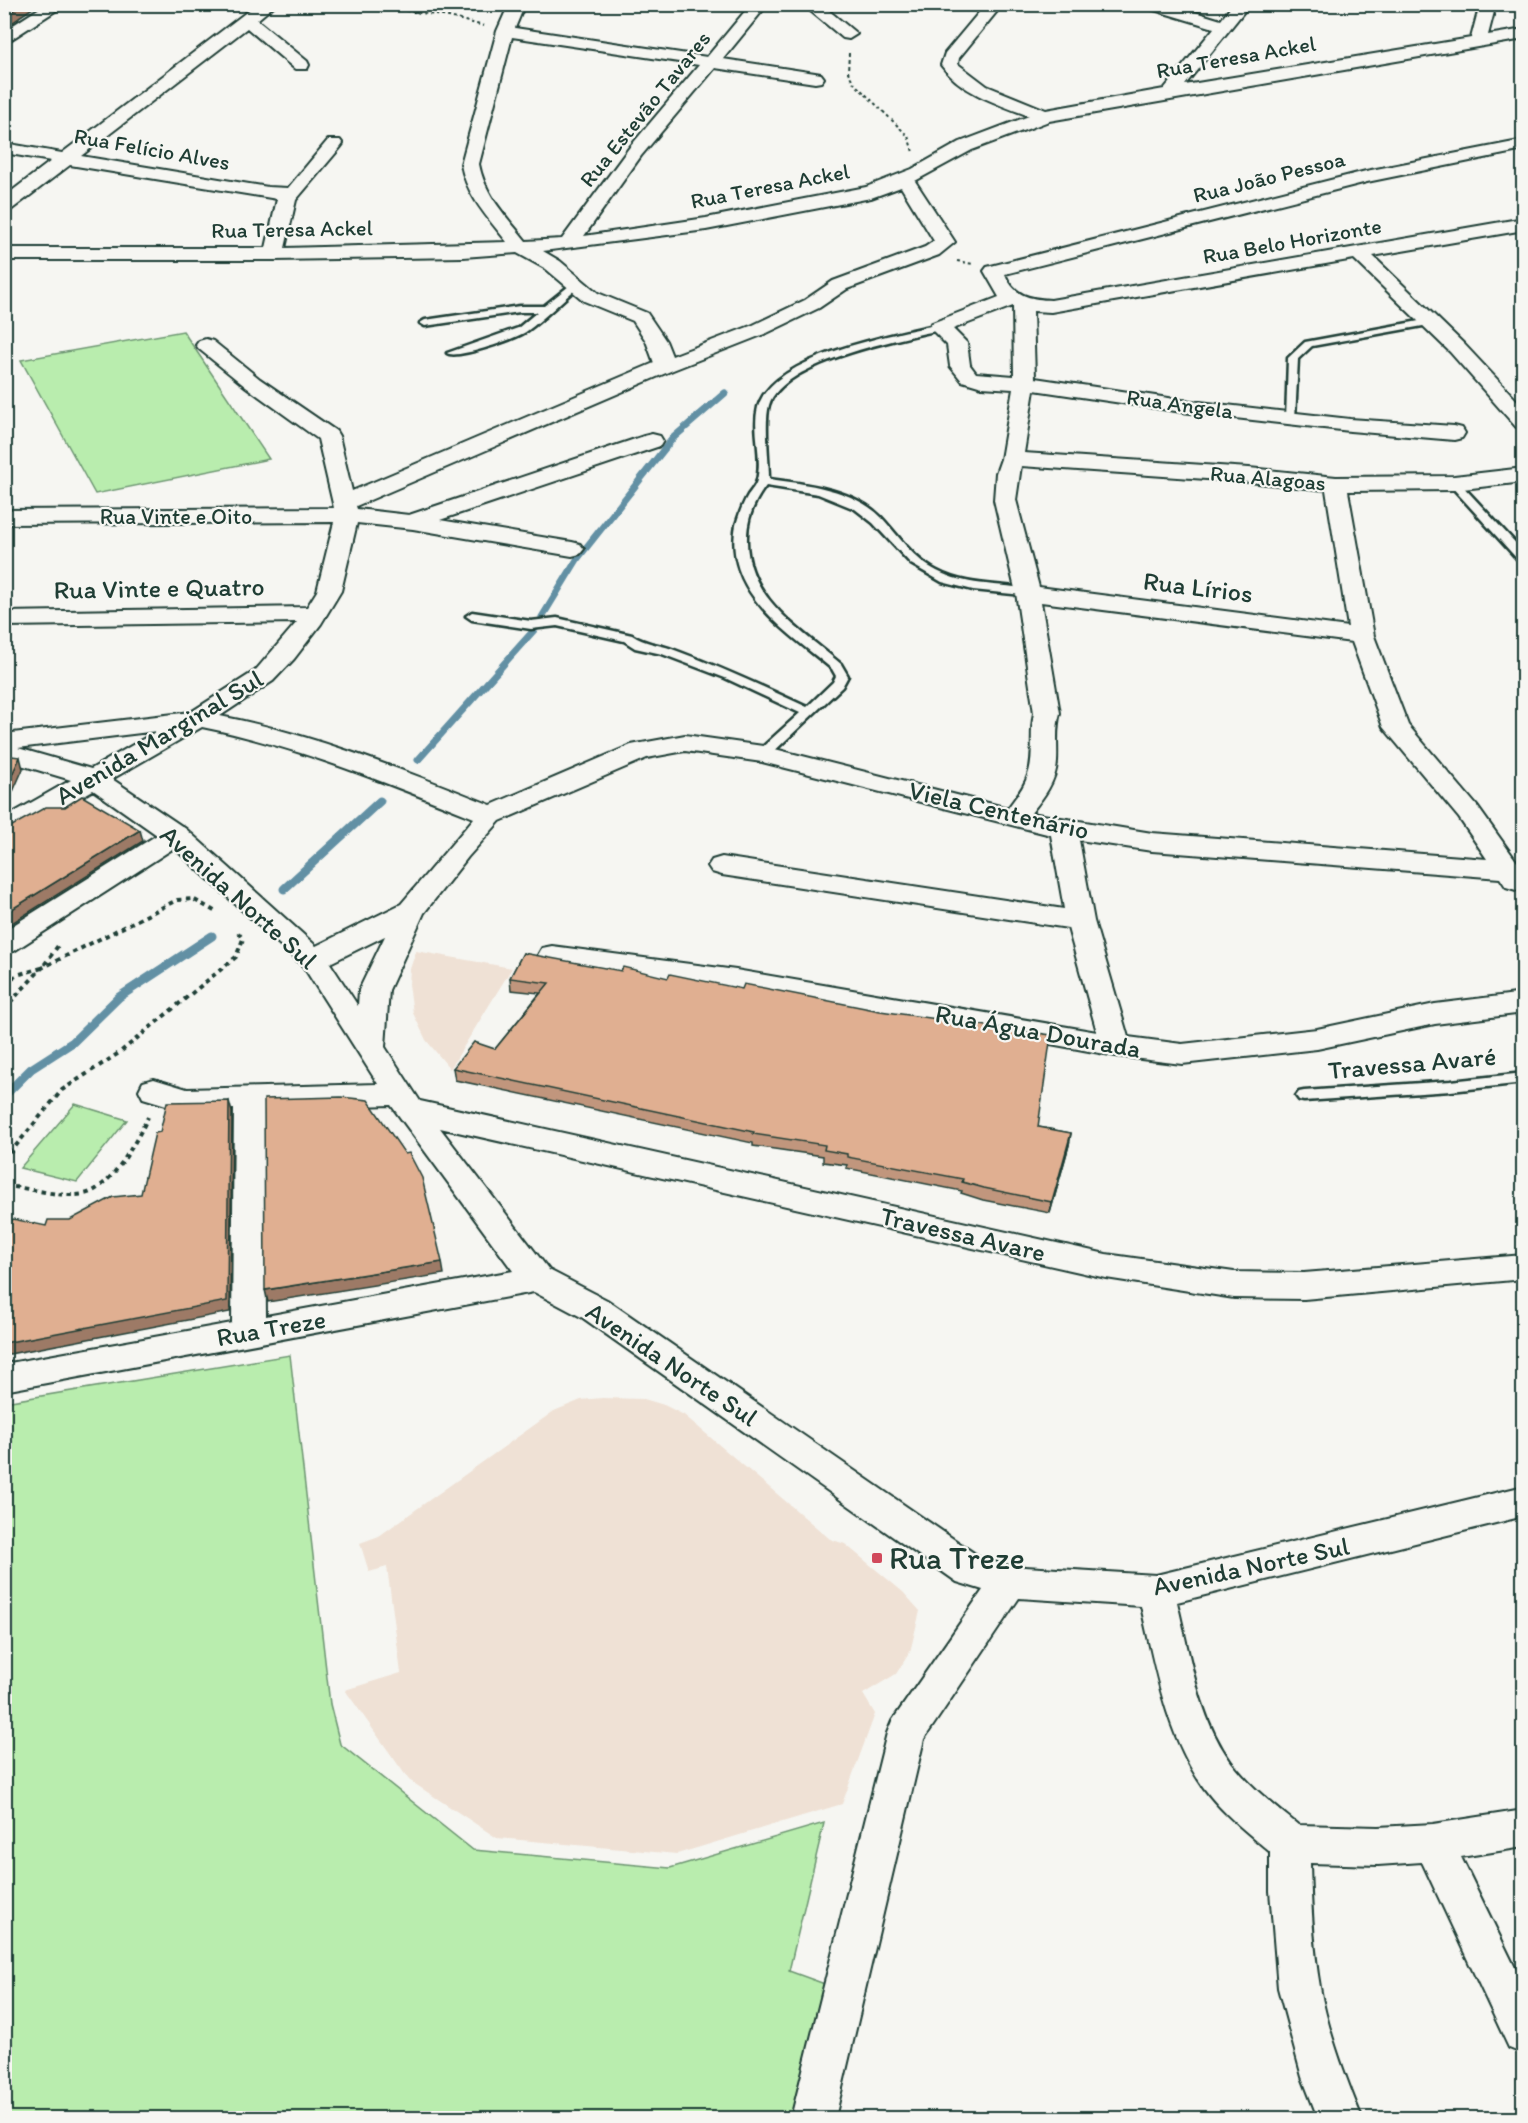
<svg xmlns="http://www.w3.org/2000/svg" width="1528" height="2123" viewBox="0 0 1528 2123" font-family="Itim,sans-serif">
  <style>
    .built { fill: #efe1d5 }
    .green { fill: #b9edae; stroke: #6c9571; stroke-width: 1.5 }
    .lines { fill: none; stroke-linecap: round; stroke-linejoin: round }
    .stream-far1 { stroke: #6290a4; stroke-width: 7 }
    .stream { stroke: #6290a4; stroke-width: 9 }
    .lane-casing { stroke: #1f3d34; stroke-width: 5 }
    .street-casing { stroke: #1f3d34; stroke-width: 4 }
    .path-far1 { stroke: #1f3d34; stroke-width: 2; stroke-dasharray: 3 3; stroke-linecap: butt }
    .path { stroke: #1f3d34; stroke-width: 4; stroke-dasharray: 4.5 4.5; stroke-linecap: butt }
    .lane { fill: #f6f6f2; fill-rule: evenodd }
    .street { fill: #f6f6f2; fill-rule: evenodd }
    .wall { fill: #c1967d; stroke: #1f3d34; stroke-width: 1.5 }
    .shaded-wall { fill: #9d7a66; stroke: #1f3d34; stroke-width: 1.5 }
    .building { fill: #e0af91; stroke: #1f3d34; stroke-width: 1.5 }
    .poi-dot { fill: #d1495b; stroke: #f6f6f2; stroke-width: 2 }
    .labels { text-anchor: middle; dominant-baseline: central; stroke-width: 4.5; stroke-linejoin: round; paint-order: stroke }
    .far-street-label { font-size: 22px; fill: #1f3d34; stroke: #f6f6f2 }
    .street-label { font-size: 26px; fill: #1f3d34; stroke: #f6f6f2 }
    .near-poi-label { font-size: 32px; fill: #1f3d34; stroke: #f6f6f2; text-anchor: start }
  </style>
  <rect width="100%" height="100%" fill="#f6f6f2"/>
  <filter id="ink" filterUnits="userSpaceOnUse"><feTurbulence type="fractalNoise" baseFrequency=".0167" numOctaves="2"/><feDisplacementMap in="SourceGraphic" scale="12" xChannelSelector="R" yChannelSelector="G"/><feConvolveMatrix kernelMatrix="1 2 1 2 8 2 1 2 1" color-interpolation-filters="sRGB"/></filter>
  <g filter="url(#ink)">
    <path class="built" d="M416,951L512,968L450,1069L426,1040L413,1013L409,984L410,969Z
      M602,1398L644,1399L664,1405L684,1415L830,1539L845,1544L903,1592L920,1611L910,1652L896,1674L863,1694L875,1714L842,1804L677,1854L497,1838L409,1780L345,1690L401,1673L387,1567L369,1572L360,1543L379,1536L554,1411L581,1400Z"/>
    <path class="green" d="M183,331L269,459L95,494L21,360Z
      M75,1104L127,1120L77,1182L20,1168Z
      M290,1355L330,1704L340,1744L473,1850L670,1868L824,1823L789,1971L833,1987L801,2118H5V1402Z"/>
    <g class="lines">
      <path class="stream-far1" d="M542,617L578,558L673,438L725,393
        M418,760L535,629"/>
      <path class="stream" d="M284,889L380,801
        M4,1096L31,1069L73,1042L119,997L212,936"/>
      <defs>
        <path id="lane" d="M574,282L579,285L578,287C561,301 545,318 527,331C516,339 456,360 447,353L518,328L537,312H520L425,326L420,323L425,320L520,306H544Z
          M1430,319L1434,320V324L1312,346L1298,359L1295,419L1290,422L1286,421L1288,358L1305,342Z
          M939,324L943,325V329C902,339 783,361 769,405C764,422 769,459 769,479C806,484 853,489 881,517C899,536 913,559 937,571C967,587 1001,583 1032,590V596L973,590L942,582L911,564L873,523L855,509L818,494L766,486C755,500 747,518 747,537C745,597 800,629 841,664L848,676L842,687L768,757L763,758L757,754L758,751L800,713L725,678L662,654L635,648L624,641L557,626L531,629L472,620L466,616L472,612L531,621L557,618L632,635C645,644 658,644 672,649C718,666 762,686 807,707L833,682L836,676L832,669C788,632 723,592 736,525C739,515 742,505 748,495C751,491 756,485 757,480C763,456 752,431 758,407C772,356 893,335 939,324Z
          M1454,480L1458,481L1524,552V563L1520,562L1450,485V481Z
          M1524,1073V1083L1451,1091L1304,1101L1299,1100L1296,1096L1299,1092L1304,1091L1451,1081Z"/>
        <path id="street" d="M46,4H66L4,44V31Z
          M257,4H276L257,20L307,61L309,65L307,69H295L247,28L81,156L268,187L288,188L328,140H340L343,144L340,148L296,200L285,248L507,242C488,218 466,195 461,164L497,31L509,4H525L515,28L707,57L751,4H768L723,59L815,73L821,74L824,78L821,82L815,83L715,68L641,156L584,236L706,218L866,187L912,169L960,142L1029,116C998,104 961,93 941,65L945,53L986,4H1003L959,58L958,64L987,86L1046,110L1164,89L1214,28L1144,7L1142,4H1169L1221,20L1233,4H1250L1185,85L1471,38L1480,4H1496L1488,35L1524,29V39L1049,121L972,150L915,181L955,242L939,255L847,289L819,308L767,333L673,370L356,506L357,509L409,515L644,436L652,434L660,436L663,441L660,446L440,520L572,542L580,544L584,549L580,554L572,556L413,529L357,523L341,591L321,624L294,659L273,681L220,716C314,734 402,770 491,805L631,745L685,735L763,746L1008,808C1015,798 1024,788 1028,775C1035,755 1029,734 1034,713L1016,593L994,500L996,473L1001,459L1013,389L982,387L962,381L950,366L947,345L929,327L932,323L999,297L984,271L987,267L1366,171L1524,140V150L1367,182L1005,274C1014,296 1029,299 1051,300L1524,218V230L1373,256L1464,344L1524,408V428L1516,427L1450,352L1354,259L1051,312L1033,311L1035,378L1182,400L1350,419L1454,426L1462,428L1465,433L1462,438L1454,440L1350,431L1182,412L1034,390L1024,453L1249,468L1336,477L1454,476L1524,468V482L1454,490L1348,491L1374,636L1408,725L1477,806L1517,862H1524V888L1516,890L1506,887L1500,878L1152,851L1079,840L1094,921L1128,1037L1182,1044L1317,1029L1435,1004L1524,993V1013L1435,1024L1317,1049L1182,1064L1116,1056L902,1017L736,990L542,962L538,955L542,948L552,946L736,970L1097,1032L1068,928L722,875L712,872L708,866L712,860L722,857L1064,909L1051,835L762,762L685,751L647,758L500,821L468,857L424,913L389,990L385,1047L420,1101L1106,1254L1234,1272L1304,1273L1524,1255V1279L1304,1299L1234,1298L1106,1278L440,1128L549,1270L607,1300L981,1558L1009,1566L1156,1575L1524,1486V1516L1177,1602C1190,1655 1198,1717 1231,1762C1250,1787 1275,1806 1298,1825L1378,1827L1433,1824L1524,1810V1847L1461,1857L1524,1986V2054L1509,2048L1422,1862L1378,1865L1310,1863C1311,1904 1313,1947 1320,1987C1327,2028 1346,2079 1362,2118H1318L1302,2077L1278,1988L1270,1891V1852C1247,1832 1222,1813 1204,1788C1166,1735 1155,1667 1141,1606L1019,1598L924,1739L835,2118H791L887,1733L892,1721L983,1590L957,1582L583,1318L534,1292L4,1391V1364L232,1323L234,1109L186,1111L143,1098L139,1090L143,1082L154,1079L187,1089L378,1084L303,966L174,848L14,951L4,953V931L157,835L93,790L14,836L4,838V818L71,780L4,760V734L191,712L255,671L297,622L4,626V612L307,607L317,591L334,522L4,524V510L334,508L318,439L246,387L199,349L196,345L199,341L206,339L213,341L260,379L336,431L339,436L352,491L654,363L646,341L633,321L584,301L546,269L517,253L463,257L274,260H4V248H266L277,199L70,165L11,210L4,212V197L51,161L4,153V143L62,153ZM512,37L699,65L629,148L562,239L526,241C507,217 485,196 479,164ZM901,187L934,241L925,247L833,281L805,300L753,325L672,356L666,341L647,313L598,293L560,261L543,251L706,230L871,198ZM1013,306L1014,376L976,373L970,365L967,343L953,329ZM1021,466L1249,482L1326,490L1348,627L1039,587L1016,500ZM1041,602L1352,642L1383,727L1459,818L1487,859L1152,833L1031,813C1043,798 1056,782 1057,762C1058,745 1055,730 1060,713ZM202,727C296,746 384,782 474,818L401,904L316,946L186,829L112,779ZM157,731L91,769L18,748ZM385,936L359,990L358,1006L330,963ZM391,1105L513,1271L266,1316L264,1109Z
          M802,4H821L857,34L849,39L843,38Z"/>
      </defs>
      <use href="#lane" class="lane-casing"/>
      <use href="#street" class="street-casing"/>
      <path class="path-far1" d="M358,4L449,17L484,26
        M849,53L848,72L854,83L908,136L913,152
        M957,261L973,264"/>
      <path class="path" d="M4,982L20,974L42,968L60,943
        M4,1009L42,968L177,900L193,899L218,913
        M4,1160L62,1090L119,1053L236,957L243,939L236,930
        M14,1187C35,1189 62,1198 84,1194C111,1189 137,1140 148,1117"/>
      <use href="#lane" class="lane"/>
      <use href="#street" class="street"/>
    </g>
    <path class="wall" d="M523,953L1039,1127L1071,1133L1069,1145L1050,1213L983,1200L961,1193L962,1191L846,1168L847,1165L823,1162V1156L753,1146V1143L455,1080L453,1068L495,1049L540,993L511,990L510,978Z"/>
    <path class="shaded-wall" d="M20,4H39L19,17V18L4,28V16Z
      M20,757L23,769L4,812V792Z
      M140,830L143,841L4,928V914Z
      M229,1101L232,1112L230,1312L4,1355V1343Z
      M1071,1133L1069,1145L1050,1213L1052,1202Z
      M442,1262L444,1274L268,1302L265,1290Z"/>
    <path class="building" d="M4,4H20L15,8H17L4,16Z
      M4,755L20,757L4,792Z
      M82,796L140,830L4,914V827L12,826L46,807H65Z
      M523,953L621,971L623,967L668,978L670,974L742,989L744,984L880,1011L1051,1035L1038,1127L1071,1133L1052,1202L984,1188L962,1182L963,1179L847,1157V1154L824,1150L825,1145L753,1134L754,1132L453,1068L474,1042L495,1049L549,983L510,978Z
      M341,1097L368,1100L405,1154L409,1153L422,1178L442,1262L265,1290L264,1099Z
      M229,1101L227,1301L4,1343V1232L13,1219L46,1226L48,1220H70L113,1197L141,1194L155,1133L160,1132L167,1102Z"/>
  </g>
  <rect class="poi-dot" x="871" y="1552" width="12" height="12" rx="3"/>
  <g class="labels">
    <g class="far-street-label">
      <text transform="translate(1236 57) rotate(-10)">Rua Teresa Ackel</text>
      <text transform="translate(645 109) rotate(-51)">Rua Estevão Tavares</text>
      <text transform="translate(152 149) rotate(10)">Rua Felício Alves</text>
      <text transform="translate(1269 177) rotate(-14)">Rua João Pessoa</text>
      <text transform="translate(770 186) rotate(-11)">Rua Teresa Ackel</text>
      <text transform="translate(292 229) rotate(-1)">Rua Teresa Ackel</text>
      <text transform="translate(1292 241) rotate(-10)">Rua Belo Horizonte</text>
      <text transform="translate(1180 404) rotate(8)">Rua Angela</text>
      <text transform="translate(1268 478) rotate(5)">Rua Alagoas</text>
      <text x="176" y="516">Rua Vinte e Oito</text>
    </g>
    <g class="street-label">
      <text transform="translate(1198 587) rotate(7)">Rua Lírios</text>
      <text transform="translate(159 588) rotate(-1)">Rua Vinte e Quatro</text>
      <text transform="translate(159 737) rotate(-31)">Avenida Marginal Sul</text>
      <text transform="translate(999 810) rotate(13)">Viela Centenário</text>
      <text transform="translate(239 897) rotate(42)">Avenida Norte Sul</text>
      <text transform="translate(1038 1031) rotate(10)">Rua Água Dourada</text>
      <text transform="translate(1412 1063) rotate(-5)">Travessa Avaré</text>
      <text transform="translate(963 1234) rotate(13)">Travessa Avare</text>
      <text transform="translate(271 1328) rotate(-10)">Rua Treze</text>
      <text transform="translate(672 1364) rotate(34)">Avenida Norte Sul</text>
      <text transform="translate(1251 1566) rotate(-12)">Avenida Norte Sul</text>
    </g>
    <g class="near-poi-label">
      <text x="889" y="1558">Rua Treze</text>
    </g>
  </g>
  <rect width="1528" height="2123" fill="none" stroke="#f6f6f2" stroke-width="24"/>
  <rect x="12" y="12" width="1504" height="2099" fill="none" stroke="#1f3d34" stroke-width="2" filter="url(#ink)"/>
</svg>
